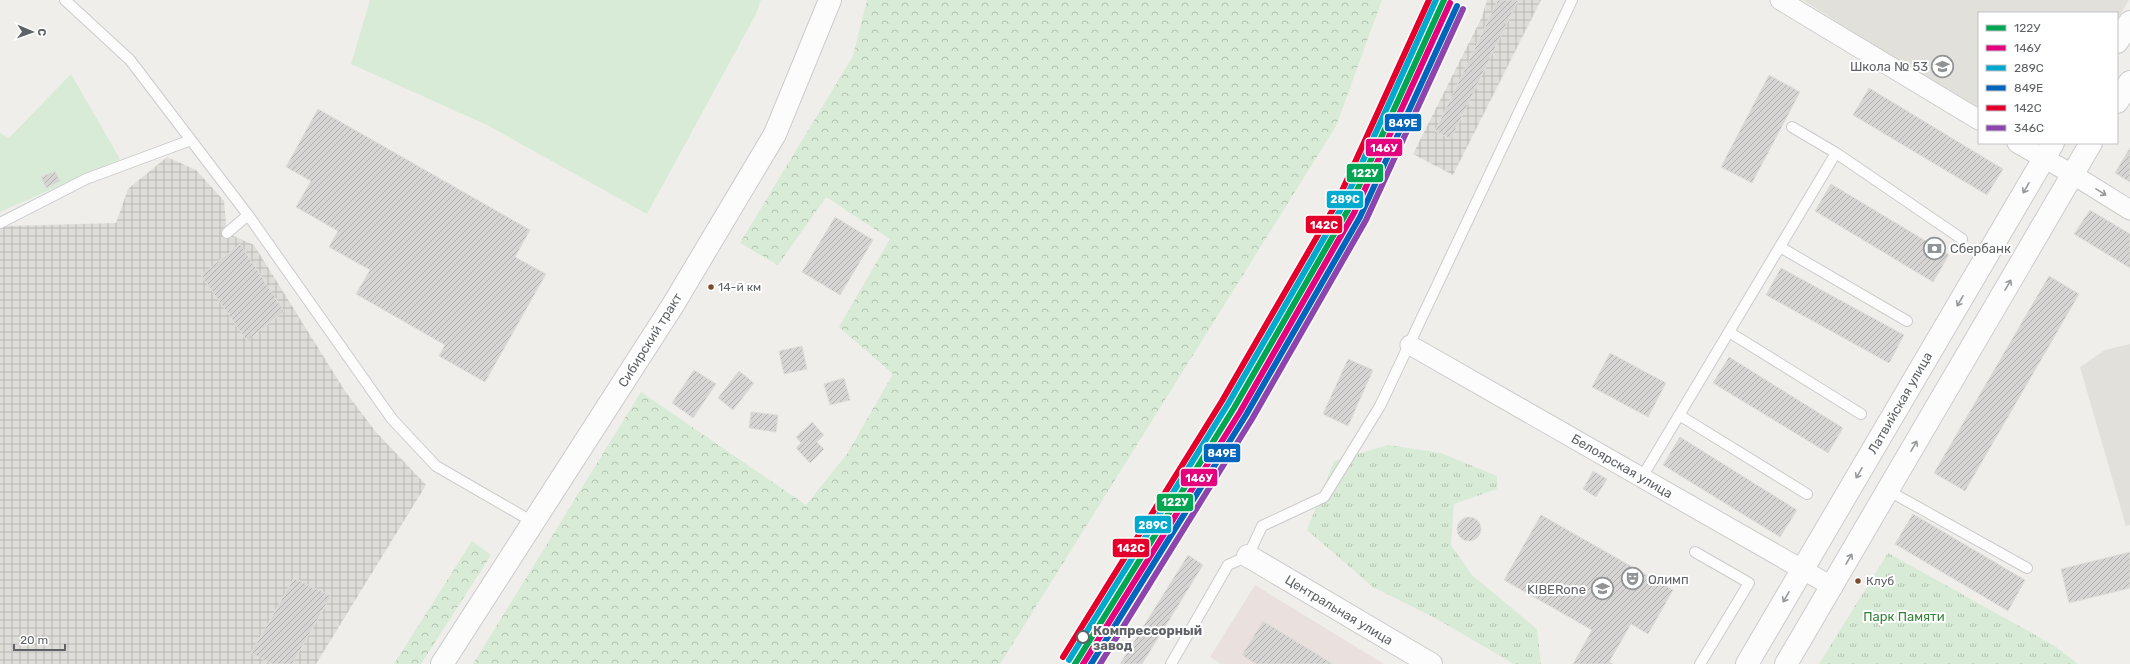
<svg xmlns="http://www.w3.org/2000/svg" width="2130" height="664" viewBox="0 0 2130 664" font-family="Rubik,sans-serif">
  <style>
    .industrial { fill: url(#industrial-grid) }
    .education { fill: #e2e0da }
    .medical { fill: #eae0de }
    .grass { fill: url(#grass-tufts) }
    .forest { fill: url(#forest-crowns) }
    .garden { fill: #d8ebd6 }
    .building { fill: url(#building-hatch); stroke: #deddd9 }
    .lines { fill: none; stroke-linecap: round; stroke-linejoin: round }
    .service-casing { stroke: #cbcccc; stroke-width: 12 }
    .minor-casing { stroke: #cbcccc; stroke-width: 21 }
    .tertiary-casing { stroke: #cbcccc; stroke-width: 24 }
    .secondary-casing { stroke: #cacacb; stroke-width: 24 }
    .service { stroke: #fdfcfc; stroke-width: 10 }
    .minor { stroke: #fdfcfc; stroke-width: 19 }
    .tertiary { stroke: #fdfcfc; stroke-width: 22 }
    .secondary { stroke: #fdfcfc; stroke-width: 22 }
    .rail-1-casing { stroke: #fff; stroke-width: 9 }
    .rail-2-casing { stroke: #fff; stroke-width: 9 }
    .rail-3-casing { stroke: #fff; stroke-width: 9 }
    .rail-4-casing { stroke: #fff; stroke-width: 9 }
    .rail-5-casing { stroke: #fff; stroke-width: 9 }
    .rail-6-casing { stroke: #fff; stroke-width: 9 }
    .rail-1 { stroke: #00a651; stroke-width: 6 }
    .rail-2 { stroke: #e5007d; stroke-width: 6 }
    .rail-3 { stroke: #00a9ce; stroke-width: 6 }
    .rail-4 { stroke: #0065bd; stroke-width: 6 }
    .rail-5 { stroke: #e4002b; stroke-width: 6 }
    .rail-6 { stroke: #8e44ad; stroke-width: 6 }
    .oneway { stroke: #96999c }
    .bus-dot { fill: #7a4b2a; stroke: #fff; stroke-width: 1.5 }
    .stop-dot { fill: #fff; stroke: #5f6368; stroke-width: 2 }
    .labels { text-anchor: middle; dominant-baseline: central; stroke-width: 4; stroke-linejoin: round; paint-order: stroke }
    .bus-label { font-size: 12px; fill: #5f6368; stroke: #fff; text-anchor: start }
    .poi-label { font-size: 13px; fill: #5f6368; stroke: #fff; text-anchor: end }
    .street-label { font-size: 13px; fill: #5f6368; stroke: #fff }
    .park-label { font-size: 13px; fill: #348238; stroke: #fff }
    .stop-label { font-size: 13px; font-weight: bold; fill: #5f6368; stroke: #fff; text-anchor: start }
    .line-badge { stroke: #fff; stroke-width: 1.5 }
    .badge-label { font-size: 11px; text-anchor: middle; font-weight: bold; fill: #fff }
  </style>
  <defs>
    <pattern id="industrial-grid" width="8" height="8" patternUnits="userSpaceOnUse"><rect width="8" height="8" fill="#dfddda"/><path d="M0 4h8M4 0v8" fill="none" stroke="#b8b7b5"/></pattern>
    <pattern id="grass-tufts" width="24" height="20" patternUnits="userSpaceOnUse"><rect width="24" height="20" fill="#d8ebd6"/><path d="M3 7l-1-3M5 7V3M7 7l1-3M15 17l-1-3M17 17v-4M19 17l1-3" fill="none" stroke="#b2c2b1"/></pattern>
    <pattern id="forest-crowns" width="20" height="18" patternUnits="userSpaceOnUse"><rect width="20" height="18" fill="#d8ebd6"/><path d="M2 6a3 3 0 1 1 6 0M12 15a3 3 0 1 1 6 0" fill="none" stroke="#b2c2b1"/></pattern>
    <pattern id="building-hatch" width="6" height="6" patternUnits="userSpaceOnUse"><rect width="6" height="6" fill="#d6d5d3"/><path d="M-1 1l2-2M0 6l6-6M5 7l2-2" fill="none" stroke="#b1b0af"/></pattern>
  </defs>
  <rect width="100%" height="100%" fill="#efeeea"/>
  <path class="industrial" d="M1487,0H1541L1453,175L1413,154L1482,17Z
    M167,157L196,170L224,201L227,233L254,245L345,391L375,431L426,485L316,664H0V229L7,226L116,223L128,189Z"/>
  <path class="education" d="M1803,0H2129L2117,20V13H1979V112Z
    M2130,344V525L2126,526L2080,367L2105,350Z"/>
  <path class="medical" d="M1255,585L1384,664H1221L1210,657Z"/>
  <path class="grass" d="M1388,445L1441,453L1497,476V489L1454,504L1451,545L1472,575L1537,629L1541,664H1514L1435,618L1373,587L1307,530L1334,461Z
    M1888,553L2055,646L2078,664H1819Z"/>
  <path class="forest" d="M867,0H1382L1336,126L1000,664H473L641,392L806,505L847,454L893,374L839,327L890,239L826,197L778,265L740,243L853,56Z
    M472,541L491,555L421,664H394Z"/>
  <path class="garden" d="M370,0H761L756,14L647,214L487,125L351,64Z
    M71,74L120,159L0,212V133L9,138Z"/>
  <path class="building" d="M1498,0H1518L1451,139L1435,131Z
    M1769,75L1800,92L1752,183L1721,167Z
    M1869,88L2003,169L1987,195L1853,115Z
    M318,109L530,230L515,257L546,274L485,382L439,356L445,345L356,294L370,270L329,247L338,231L296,207L311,181L286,167Z
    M2130,148V182L2115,173Z
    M55,171L60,181L46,188L41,177Z
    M1831,184L1949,255L1933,282L1815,211Z
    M2090,210L2130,234V268L2074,234Z
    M835,217L873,240L840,295L802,272Z
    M240,244L284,311L247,341L201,275Z
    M1781,268L1904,335L1889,363L1766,295Z
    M2049,276L2079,294L1965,491L1934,473Z
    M802,346L807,369L784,374L779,351Z
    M1610,353L1666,383L1648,417L1592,387Z
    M1729,357L1843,428L1828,453L1713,383Z
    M1348,359L1373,370L1348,426L1323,414Z
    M694,370L716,384L693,418L672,403Z
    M739,371L754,383L733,410L718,398Z
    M844,378L850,400L830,405L824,384Z
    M751,412L778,415L776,432L749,428Z
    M812,422L824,435L817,442L824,449L810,463L796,448L801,443L796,437Z
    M1680,437L1797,510L1780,537L1663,465Z
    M1593,471L1607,479L1596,497L1583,489Z
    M1913,514L2025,580L2008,611L1895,544Z
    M1541,515L1673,590L1648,634L1631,624L1609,662L1613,664H1573L1592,630L1504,580Z
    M1457 529a12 12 0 1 1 24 0a12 12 0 1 1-24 0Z
    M2130,552V588L2069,603L2061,569Z
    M1188,555L1203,565L1142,664H1120Z
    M294,578L331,596L292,664H272L251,653Z
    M1263,621L1333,664H1256L1242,655Z"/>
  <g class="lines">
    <defs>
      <path id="service" d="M65,0L130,60L248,215L392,419L436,466L533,522
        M1836,153L1962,239
        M0,223L86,179L191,140
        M227,233L248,215
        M1780,247L1907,321
        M1729,332L1861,414
        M1679,415L1807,494
        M1642,477L1836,153L1792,127
        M1889,491L2027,568
        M1695,552L1749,583L1700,664
        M1171,664L1228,565L1248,556L1262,526L1324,497L1380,406L1572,0"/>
      <path id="minor" d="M1780,0L1979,120
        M2017,143L2072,174L2130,210
        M1410,345L1833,587"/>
      <path id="tertiary" d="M2117,42L2130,22
        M2117,102L2130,82
        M1248,556L1431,664
        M1747,664L2053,143
        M1786,664L2091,143"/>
      <path id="secondary" d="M442,664L673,305L775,134L830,0"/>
    </defs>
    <use href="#service" class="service-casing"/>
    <use href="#minor" class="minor-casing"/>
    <use href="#tertiary" class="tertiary-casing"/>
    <use href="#secondary" class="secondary-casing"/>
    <use href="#service" class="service"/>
    <use href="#minor" class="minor"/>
    <use href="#tertiary" class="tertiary"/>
    <use href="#secondary" class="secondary"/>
    <defs>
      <path id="rail-1" d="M1075,664L1234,408L1348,210L1444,0"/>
      <path id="rail-2" d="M1083,664L1240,412L1354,213L1450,3"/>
      <path id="rail-3" d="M1069,660L1228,404L1342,207L1436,0"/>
      <path id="rail-4" d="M1091,664L1246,415L1360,217L1457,6"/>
      <path id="rail-5" d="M1063,657L1222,401L1336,204L1429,0"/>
      <path id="rail-6" d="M1100,664L1252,419L1366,220L1463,9"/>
    </defs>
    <use href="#rail-1" class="rail-1-casing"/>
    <use href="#rail-2" class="rail-2-casing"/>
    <use href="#rail-3" class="rail-3-casing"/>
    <use href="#rail-4" class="rail-4-casing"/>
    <use href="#rail-5" class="rail-5-casing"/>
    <use href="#rail-6" class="rail-6-casing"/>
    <use href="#rail-1" class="rail-1"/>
    <use href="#rail-2" class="rail-2"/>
    <use href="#rail-3" class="rail-3"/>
    <use href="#rail-4" class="rail-4"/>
    <use href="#rail-5" class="rail-5"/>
    <use href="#rail-6" class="rail-6"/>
  </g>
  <defs><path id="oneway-shaft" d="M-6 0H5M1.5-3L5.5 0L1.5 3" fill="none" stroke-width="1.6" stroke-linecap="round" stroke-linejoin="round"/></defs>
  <g class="oneway">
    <use href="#oneway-shaft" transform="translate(2026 188) rotate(120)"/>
    <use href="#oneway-shaft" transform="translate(2101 192) rotate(32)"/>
    <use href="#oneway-shaft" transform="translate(2008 285) rotate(-60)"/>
    <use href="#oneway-shaft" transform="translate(1960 301) rotate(120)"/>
    <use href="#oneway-shaft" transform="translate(1914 446) rotate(-60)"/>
    <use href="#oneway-shaft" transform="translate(1859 473) rotate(120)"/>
    <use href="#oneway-shaft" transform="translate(1849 559) rotate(-60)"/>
    <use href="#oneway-shaft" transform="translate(1786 597) rotate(120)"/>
  </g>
  <defs>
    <symbol id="school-ring" viewBox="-11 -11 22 22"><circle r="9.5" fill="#fff" stroke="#919496" stroke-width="1.5"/><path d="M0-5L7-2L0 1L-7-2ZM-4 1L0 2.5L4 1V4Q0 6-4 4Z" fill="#919496"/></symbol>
    <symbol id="bank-ring" viewBox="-11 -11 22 22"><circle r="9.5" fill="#fff" stroke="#919496" stroke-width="1.5"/><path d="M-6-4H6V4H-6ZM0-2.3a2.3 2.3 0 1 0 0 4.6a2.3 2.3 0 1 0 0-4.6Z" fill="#919496"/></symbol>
    <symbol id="theatre-ring" viewBox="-11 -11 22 22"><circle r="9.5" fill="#fff" stroke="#919496" stroke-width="1.5"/><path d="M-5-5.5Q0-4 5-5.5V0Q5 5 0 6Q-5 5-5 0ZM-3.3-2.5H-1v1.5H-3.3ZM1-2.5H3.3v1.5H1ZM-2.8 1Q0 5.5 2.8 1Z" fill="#919496"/></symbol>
  </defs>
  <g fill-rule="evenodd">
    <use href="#school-ring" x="1930" y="54" width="25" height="25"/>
    <use href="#bank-ring" x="1922" y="236" width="25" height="25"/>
    <use href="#theatre-ring" x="1620" y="566" width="25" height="25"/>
    <use href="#school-ring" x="1590" y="576" width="25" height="25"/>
  </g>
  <g class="bus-dot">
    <circle cx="711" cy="287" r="3.5"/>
    <circle cx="1858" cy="581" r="3.5"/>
  </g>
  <circle class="stop-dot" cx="1083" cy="637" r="6"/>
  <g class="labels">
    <g class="bus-label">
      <text x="718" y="287">14-й км</text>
      <text x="1866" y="581">Клуб</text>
    </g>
    <g class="poi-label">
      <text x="1928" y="66">Школа № 53</text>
      <text x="1950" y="248" text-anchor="start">Сбербанк</text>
      <text x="1648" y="579" text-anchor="start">Олимп</text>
      <text x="1586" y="589">KIBERone</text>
    </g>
    <g class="street-label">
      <text transform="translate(650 340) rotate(-58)">Сибирский тракт</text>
      <text transform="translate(1900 403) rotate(-60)">Латвийская улица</text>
      <text transform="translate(1622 466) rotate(30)">Белоярская улица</text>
      <text transform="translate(1339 610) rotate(31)">Центральная улица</text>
    </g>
    <g class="park-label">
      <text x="1904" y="616">Парк Памяти</text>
    </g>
    <g class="stop-label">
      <text x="1093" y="630">Компрессорный<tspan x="1093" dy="15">завод</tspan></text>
    </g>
  </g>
  <g class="line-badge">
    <rect x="1384" y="113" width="38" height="19" rx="4" fill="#0065bd"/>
    <rect x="1365" y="138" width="38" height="19" rx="4" fill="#e5007d"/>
    <rect x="1346" y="163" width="38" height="20" rx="4" fill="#00a651"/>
    <rect x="1326" y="190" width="38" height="19" rx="4" fill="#00a9ce"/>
    <rect x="1305" y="215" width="38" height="19" rx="4" fill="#e4002b"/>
    <rect x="1203" y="443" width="38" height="20" rx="4" fill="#0065bd"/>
    <rect x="1180" y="468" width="38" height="19" rx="4" fill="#e5007d"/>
    <rect x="1156" y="493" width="38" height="19" rx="4" fill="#00a651"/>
    <rect x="1134" y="515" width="38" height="19" rx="4" fill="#00a9ce"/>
    <rect x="1112" y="538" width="38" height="20" rx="4" fill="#e4002b"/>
  </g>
  <g class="badge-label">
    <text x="1403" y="127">849Е</text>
    <text x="1384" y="152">146У</text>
    <text x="1365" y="177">122У</text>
    <text x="1345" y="203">289С</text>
    <text x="1324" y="229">142С</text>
    <text x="1222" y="457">849Е</text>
    <text x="1199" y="482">146У</text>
    <text x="1175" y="506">122У</text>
    <text x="1153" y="529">289С</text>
    <text x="1131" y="552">142С</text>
  </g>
  <rect x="1978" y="12" width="140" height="132" fill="#ffffff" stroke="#bfc1c3"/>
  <rect x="1986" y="25" width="20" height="6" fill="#00a651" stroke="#bfc1c3"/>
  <text x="2014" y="32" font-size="12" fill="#5f6368">122У</text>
  <rect x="1986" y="45" width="20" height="6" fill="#e5007d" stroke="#bfc1c3"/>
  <text x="2014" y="52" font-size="12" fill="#5f6368">146У</text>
  <rect x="1986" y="65" width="20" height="6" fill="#00a9ce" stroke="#bfc1c3"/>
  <text x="2014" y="72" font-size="12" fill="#5f6368">289С</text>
  <rect x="1986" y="85" width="20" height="6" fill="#0065bd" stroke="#bfc1c3"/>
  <text x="2014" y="92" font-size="12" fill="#5f6368">849Е</text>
  <rect x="1986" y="105" width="20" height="6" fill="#e4002b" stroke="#bfc1c3"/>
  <text x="2014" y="112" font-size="12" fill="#5f6368">142С</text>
  <rect x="1986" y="125" width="20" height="6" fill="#8e44ad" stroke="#bfc1c3"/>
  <text x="2014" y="132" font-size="12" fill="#5f6368">346С</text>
  <g transform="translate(32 32) rotate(92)" stroke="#ffffff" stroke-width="3" paint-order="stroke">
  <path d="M0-3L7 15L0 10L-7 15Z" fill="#5f6368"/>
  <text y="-6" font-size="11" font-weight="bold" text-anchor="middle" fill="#5f6368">С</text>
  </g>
  <path d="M14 644v6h51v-6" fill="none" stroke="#5f6368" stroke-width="2"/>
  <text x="20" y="644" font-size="12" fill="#5f6368" stroke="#ffffff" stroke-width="3" paint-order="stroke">20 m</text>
</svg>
